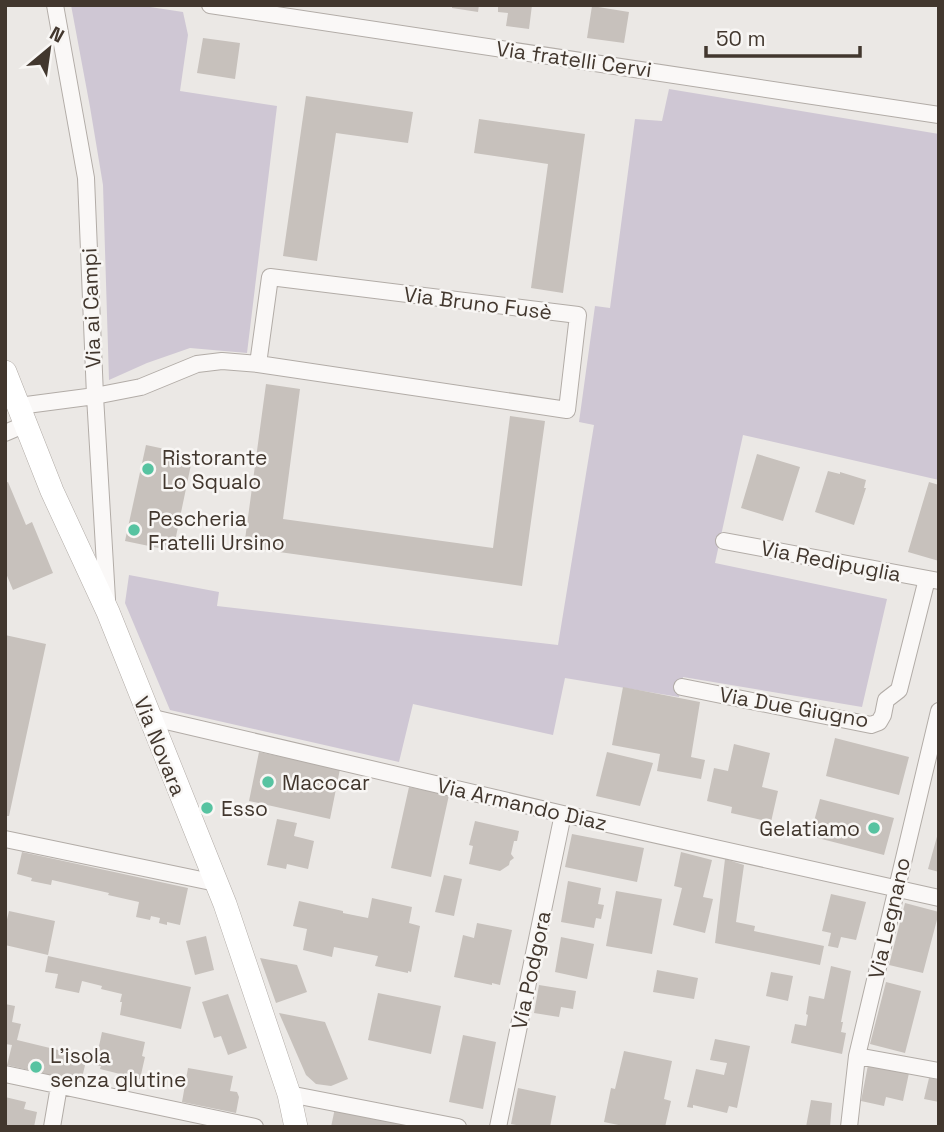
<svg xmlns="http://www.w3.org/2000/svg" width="944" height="1132" viewBox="0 0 944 1132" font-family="'Space Grotesk',sans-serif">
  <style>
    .green { fill: #cfc7d4 }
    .building { fill: #c7c1bc }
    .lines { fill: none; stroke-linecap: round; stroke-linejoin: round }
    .street-casing { stroke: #b2aca7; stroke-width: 18 }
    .secondary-casing { stroke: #b2aca7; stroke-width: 24 }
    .street { stroke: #faf8f7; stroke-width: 16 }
    .secondary { stroke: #fff; stroke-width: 23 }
    .poi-dot { fill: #57c3a1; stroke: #f8f6f4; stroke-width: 2.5 }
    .labels { text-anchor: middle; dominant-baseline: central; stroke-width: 5; stroke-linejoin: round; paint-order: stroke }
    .street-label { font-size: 21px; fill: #42372e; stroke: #f8f6f4 }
    .poi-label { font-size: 21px; fill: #42372e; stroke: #f8f6f4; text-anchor: start }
  </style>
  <rect width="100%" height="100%" fill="#ebe8e5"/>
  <path class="green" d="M71,5H137L183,12L188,35L180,91L277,106L247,353L190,348L147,363L109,380L103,185L90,107Z
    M669,89L939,134V480L743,435L715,563L887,599L862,707L683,677L679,697L565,678L553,735L413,704L399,762L170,710L125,603L129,575L219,592L217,606L558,645L594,425L579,422L595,306L610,308L635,119L662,121Z"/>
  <path class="building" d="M452,5H479L478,12L452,8Z
    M498,5H532L529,29L506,26L508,13L498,12Z
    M592,6L629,12L624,43L587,38Z
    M203,38L240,43L235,79L197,73Z
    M306,96L413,112L408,143L336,133L317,261L283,256Z
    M479,119L585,134L563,293L531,288L548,164L474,153Z
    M266,384L300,389L283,519L493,548L510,416L545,421L522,586L244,547Z
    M146,445L193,455L173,551L125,541Z
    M757,454L800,467L783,521L741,508Z
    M828,471L840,474V472L866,480L864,488H866L854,525L815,512Z
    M8,482L26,525L32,522L53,573L13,590L5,571V483Z
    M929,482L939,485V561L908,552Z
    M5,635L46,644L9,816H5Z
    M623,687L700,702L691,757L705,760L701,779L657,771L660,754L612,745Z
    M835,738L909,757L899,795L826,776Z
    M734,744L770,753L762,787L778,791L771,822L731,813L732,807L707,801L714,768L728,771Z
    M259,752L340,769L330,819L249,801Z
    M607,752L653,763L640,806L596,796Z
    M409,787L449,795L431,877L391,868Z
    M820,799L894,818L884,855L810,836Z
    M277,819L297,823L294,836L314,841L308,869L287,864L286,869L267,865Z
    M475,821L519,831L517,841H514L511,854L514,858L510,861L509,865L500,871L469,864L473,846L469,845Z
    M938,833H939V872L928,869Z
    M572,834L644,848L637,882L565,867Z
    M22,852L188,888L180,925L167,922V925L159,923L160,918L151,916L150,920L136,917L139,902L108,895L109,893L52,880L51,885L31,881L32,878L17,874Z
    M681,852L712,860L703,897L713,899L705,933L673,925L682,888L674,886Z
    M725,859L744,865L736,922L755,926L754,931L824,946L820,965L715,943Z
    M444,875L462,879L454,916L435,912Z
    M568,881L601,888L598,904L604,905L601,919L596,918L594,928L561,922Z
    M616,891L662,899L652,954L606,946Z
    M831,894L866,902L856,940L841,937L838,948L828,946L831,933L822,931Z
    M372,898L412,907L409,923L420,926L411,972L408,971V973L375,966L378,956L334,947L332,957L303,950L307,929L293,926L299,901L343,911V913L368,918Z
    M905,903L939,912L923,973L889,965Z
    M9,911L55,921L48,955L5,945V928Z
    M477,923L512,930L500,985L492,983V985L454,977L463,935L474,938Z
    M206,936L214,970L195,975L186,941Z
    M561,937L594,944L587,979L555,972Z
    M48,956L191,987L181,1029L120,1015L122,1002H120L122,994L101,989L102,986L82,981L79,993L55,988L58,974L45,972Z
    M260,958L297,965L307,992L276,1003Z
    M831,966L851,971L841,1022H843L841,1032L846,1033L842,1054L791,1043L795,1024L806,1026L808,1015L806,1014L809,996L824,999Z
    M657,970L698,978L694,999L653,992Z
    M771,972L793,976L788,1001L766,996Z
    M886,982L921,991L905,1053L870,1044Z
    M539,985L576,991L573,1009L561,1007L559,1017L534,1013Z
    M378,993L441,1006L431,1054L368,1040Z
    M228,994L247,1048L228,1055L221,1036L214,1038L202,1002Z
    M5,1004L15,1006L12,1022L21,1024L17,1040L87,1057L81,1082L7,1065L12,1045L5,1044Z
    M279,1013L325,1022L348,1079L331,1086L316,1084L306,1075Z
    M102,1032L145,1042L142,1056L145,1057L140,1079L100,1069L101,1066L95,1065Z
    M463,1035L496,1042L483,1109L449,1102Z
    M715,1039L750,1046L737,1108L729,1106L727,1113L693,1105V1108L687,1107L696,1069L724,1075L727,1063L710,1060Z
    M624,1051L672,1061L664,1099L671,1101L665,1127H628L604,1122L611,1088L615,1089Z
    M868,1065L909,1073L903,1101L886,1097L884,1106L861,1101Z
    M188,1068L233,1076L230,1091L237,1092L239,1097L236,1113L182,1102Z
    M929,1078L939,1080V1102L924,1099Z
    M518,1088L556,1096L550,1127H527L511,1124Z
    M5,1097L26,1102L24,1109L37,1112L34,1127H5Z
    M811,1100L832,1103L830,1127H806Z
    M335,1108L409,1123L408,1127H331Z"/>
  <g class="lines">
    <defs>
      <path id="street" d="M55,5L86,178L95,396L107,599
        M210,5L939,115
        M19,406L95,396L141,387L197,364L222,361L258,364L567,410L578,315L270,277L258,364
        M5,433L26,424
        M724,541L939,581
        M682,687L871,725L879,722L883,715L886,700L899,690L927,579
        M149,717L563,814L939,898
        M5,839L216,883
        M857,1056L939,1071
        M5,1074L255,1127
        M289,1094L458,1127
        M52,1127L59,1086
        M498,1127L563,814
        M849,1127L857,1056L939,711"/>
      <path id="secondary" d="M5,372L52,491L108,612L225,904L289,1094L296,1127"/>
    </defs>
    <use href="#street" class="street-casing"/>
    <use href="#secondary" class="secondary-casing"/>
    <use href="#street" class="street"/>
    <use href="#secondary" class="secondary"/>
  </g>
  <g class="poi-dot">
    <circle cx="148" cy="469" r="7"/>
    <circle cx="134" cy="530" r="7"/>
    <circle cx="268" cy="782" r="7"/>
    <circle cx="207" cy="808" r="7"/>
    <circle cx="874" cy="828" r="7"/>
    <circle cx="36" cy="1067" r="7"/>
  </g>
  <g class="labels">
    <g class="street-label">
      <text transform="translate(574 59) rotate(8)">Via fratelli Cervi</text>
      <text transform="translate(478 303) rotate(7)">Via Bruno Fusè</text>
      <text transform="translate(91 308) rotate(-92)">Via ai Campi</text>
      <text transform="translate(831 561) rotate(11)">Via Redipuglia</text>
      <text transform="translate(794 707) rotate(10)">Via Due Giugno</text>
      <text transform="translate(160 746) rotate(68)">Via Novara</text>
      <text transform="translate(522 804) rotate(13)">Via Armando Diaz</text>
      <text transform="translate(889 918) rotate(-77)">Via Legnano</text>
      <text transform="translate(531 970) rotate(-78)">Via Podgora</text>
    </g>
    <g class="poi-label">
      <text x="162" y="457">Ristorante<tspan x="162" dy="24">Lo Squalo</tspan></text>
      <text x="148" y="518">Pescheria<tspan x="148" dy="24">Fratelli Ursino</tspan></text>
      <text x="282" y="782">Macocar</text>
      <text x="221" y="808">Esso</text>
      <text x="860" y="828" text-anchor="end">Gelatiamo</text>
      <text x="50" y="1055">L'isola<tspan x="50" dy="24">senza glutine</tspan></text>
    </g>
  </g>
  <rect width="944" height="1132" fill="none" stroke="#42372e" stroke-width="14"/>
  <g transform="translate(49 49) rotate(29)" stroke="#f8f6f4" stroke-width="5" paint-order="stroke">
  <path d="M0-5L12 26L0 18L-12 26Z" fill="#42372e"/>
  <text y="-10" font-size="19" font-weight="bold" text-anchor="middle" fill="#42372e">N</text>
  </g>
  <path d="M706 46v10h154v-10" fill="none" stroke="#42372e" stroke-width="3.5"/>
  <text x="716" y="46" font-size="21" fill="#42372e" stroke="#f8f6f4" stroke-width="5" paint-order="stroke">50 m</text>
</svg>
